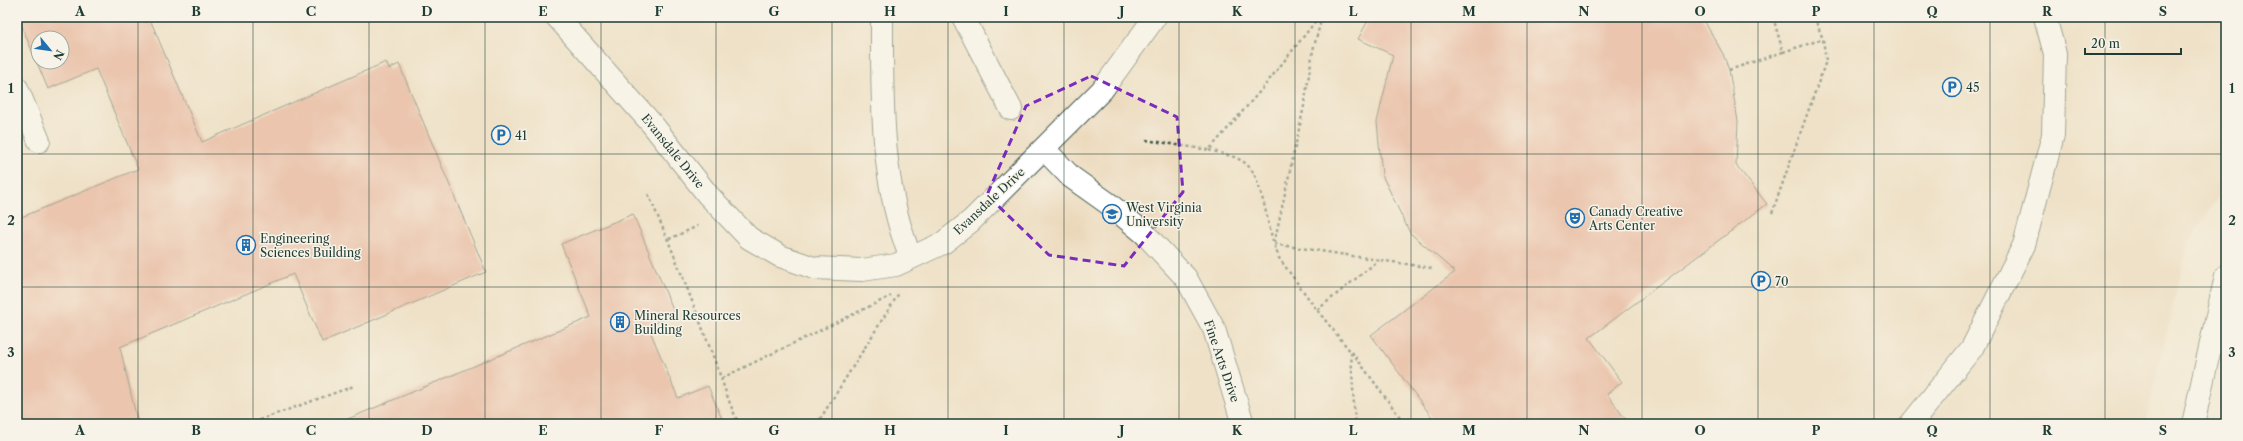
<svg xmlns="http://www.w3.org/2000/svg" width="2243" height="441" viewBox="0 0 2243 441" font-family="'Libre Caslon Text',serif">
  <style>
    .built { fill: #ebd8ba; fill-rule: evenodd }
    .building { fill: #e29a81; fill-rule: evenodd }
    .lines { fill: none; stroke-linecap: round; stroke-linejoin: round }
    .minor-casing { stroke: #3f574c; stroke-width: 24 }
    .major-casing { stroke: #3f574c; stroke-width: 24 }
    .path { stroke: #3f574c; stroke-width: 2.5; stroke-dasharray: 3 3; stroke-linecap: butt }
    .minor { stroke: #fff; stroke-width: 22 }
    .major { stroke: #fff; stroke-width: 22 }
    .marked { fill: none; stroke: #7b2cbf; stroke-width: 3; stroke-dasharray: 8 5; stroke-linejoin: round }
    .grid { fill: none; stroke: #1f3d34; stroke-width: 1; stroke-opacity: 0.55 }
    .labels { text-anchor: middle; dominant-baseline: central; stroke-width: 3; stroke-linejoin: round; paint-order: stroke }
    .poi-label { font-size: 12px; fill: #1f3d34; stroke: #f7f3e8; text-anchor: start }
    .street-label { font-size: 12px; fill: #1f3d34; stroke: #f7f3e8 }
    .neatline { fill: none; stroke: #1f3d34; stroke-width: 1.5 }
    .grid-label { font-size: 13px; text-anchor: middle; font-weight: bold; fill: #1f3d34 }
  </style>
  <rect width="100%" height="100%" fill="#f7f3e8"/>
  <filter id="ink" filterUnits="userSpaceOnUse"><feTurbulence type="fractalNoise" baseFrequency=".025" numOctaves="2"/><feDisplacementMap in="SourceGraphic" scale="8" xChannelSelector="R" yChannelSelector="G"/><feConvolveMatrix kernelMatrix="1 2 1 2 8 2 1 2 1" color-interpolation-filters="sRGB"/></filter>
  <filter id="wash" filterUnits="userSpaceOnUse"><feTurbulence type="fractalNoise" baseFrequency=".012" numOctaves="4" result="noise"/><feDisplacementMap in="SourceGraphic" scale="16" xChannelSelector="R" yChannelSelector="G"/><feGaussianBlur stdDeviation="0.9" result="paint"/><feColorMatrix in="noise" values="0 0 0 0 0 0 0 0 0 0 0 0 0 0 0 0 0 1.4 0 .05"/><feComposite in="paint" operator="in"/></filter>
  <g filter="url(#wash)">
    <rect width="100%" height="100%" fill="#f2ead4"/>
    <path class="built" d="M17,17H2226V186L2188,242L2145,424H17ZM38,38H62V62H38Z"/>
    <g id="blocks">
      <path class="building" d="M18,17H149L202,142L386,62L389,69L399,64L486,272L322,342L293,274L120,347L138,424H17V219L138,169L96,69L48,89ZM38,38H62V62H38Z
        M1370,17H1702L1723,54L1729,70L1738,121L1736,165L1767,204L1589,338L1622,382L1607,394L1629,424H1437L1371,335L1455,272L1410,233L1382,175L1377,122L1393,55L1358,39Z
        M633,214L675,315L648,326L678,398L708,386L724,424H336L591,317L561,244Z"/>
    </g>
  </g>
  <g filter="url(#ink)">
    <use href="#blocks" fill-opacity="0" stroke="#3f574c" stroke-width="1"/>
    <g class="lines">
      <defs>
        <path id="minor" d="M557,17L652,124L708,195L749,238L780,256L814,268L862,270L896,265L911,258L943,243L971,221L1102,90L1155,17
          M882,17C882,98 880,183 911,258
          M963,17L1011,109
          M17,88L39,141
          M1044,149L1071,177L1109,204L1144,233L1186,278L1214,329L1243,424
          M1911,424L1972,348L2024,245L2053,135L2055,54L2045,17"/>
        <path id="major" d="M2193,424L2226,276"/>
      </defs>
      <use href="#minor" class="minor-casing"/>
      <use href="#major" class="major-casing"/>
      <path class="path" d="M1322,17L1313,50L1304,106L1274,244L1279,258L1317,310L1351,352L1355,424
        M1783,52L1823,39
        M1729,70L1783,52L1773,17
        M1146,140L1209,150L1262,89L1319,17
        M1209,150C1222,154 1241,156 1250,168C1261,180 1268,226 1274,244L1432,268
        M648,194C672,247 692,301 713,356C722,379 728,402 739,424
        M1772,213L1826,61L1823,39L1814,17
        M669,239L698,226
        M1317,310L1379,260
        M1352,352L1405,424
        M722,378L891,296
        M259,419L262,424
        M248,424L354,386
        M817,424L899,293"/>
      <use href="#minor" class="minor"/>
      <use href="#major" class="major"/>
    </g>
  </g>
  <path d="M0 0H2243V441H0ZM1091,76L1177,117L1183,192L1124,266L1049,255L987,195L1026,106Z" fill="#f2ead4" fill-opacity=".55" fill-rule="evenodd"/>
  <path class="marked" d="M1091,76L1177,117L1183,192L1124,266L1049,255L987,195L1026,106Z"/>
  <path class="grid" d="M138,17V424M253,17V424M369,17V424M485,17V424M601,17V424M716,17V424M832,17V424M948,17V424M1064,17V424M1179,17V424M1295,17V424M1411,17V424M1527,17V424M1642,17V424M1758,17V424M1874,17V424M1990,17V424M2105,17V424M17,154H2226M17,287H2226"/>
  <defs>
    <symbol id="parking-ring" viewBox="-11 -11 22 22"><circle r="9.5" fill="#f7f3e8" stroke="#1f6fb2" stroke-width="1.5"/><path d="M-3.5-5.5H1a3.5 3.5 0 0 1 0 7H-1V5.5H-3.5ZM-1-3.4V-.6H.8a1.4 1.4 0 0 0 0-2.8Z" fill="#1f6fb2"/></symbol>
    <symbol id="university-ring" viewBox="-11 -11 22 22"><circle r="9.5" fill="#f7f3e8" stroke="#1f6fb2" stroke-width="1.5"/><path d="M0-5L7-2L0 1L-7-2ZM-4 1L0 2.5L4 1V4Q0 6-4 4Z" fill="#1f6fb2"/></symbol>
    <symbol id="theatre-ring" viewBox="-11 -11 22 22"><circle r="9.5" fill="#f7f3e8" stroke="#1f6fb2" stroke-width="1.5"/><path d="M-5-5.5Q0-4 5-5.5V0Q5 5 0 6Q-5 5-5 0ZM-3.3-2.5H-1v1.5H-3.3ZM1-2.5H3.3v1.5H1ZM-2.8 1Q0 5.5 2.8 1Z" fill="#1f6fb2"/></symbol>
    <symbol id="building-ring" viewBox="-11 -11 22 22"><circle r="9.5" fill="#f7f3e8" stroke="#1f6fb2" stroke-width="1.5"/><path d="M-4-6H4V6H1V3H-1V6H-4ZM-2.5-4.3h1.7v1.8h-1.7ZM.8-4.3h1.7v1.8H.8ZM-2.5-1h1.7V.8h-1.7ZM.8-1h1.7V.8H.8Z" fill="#1f6fb2"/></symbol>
  </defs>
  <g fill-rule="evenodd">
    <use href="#parking-ring" x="1941" y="76" width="22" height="22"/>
    <use href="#parking-ring" x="490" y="124" width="22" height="22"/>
    <use href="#university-ring" x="1101" y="203" width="22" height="22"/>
    <use href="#theatre-ring" x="1564" y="207" width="22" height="22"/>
    <use href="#building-ring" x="235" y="234" width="22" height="22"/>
    <use href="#parking-ring" x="1750" y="270" width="22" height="22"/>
    <use href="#building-ring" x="609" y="311" width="22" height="22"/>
  </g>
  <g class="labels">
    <g class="poi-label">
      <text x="1966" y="87">45</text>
      <text x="515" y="135">41</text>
      <text x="1126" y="207">West Virginia<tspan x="1126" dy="14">University</tspan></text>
      <text x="1589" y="211">Canady Creative<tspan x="1589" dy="14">Arts Center</tspan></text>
      <text x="260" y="238">Engineering<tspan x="260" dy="14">Sciences Building</tspan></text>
      <text x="1775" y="281">70</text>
      <text x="634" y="315">Mineral Resources<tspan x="634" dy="14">Building</tspan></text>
    </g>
    <g class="street-label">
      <text transform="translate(673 151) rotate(51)">Evansdale Drive</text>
      <text transform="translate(989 201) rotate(-43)">Evansdale Drive</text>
      <text transform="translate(1222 361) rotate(71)">Fine Arts Drive</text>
    </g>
  </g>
  <rect width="2243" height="441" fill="none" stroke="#f7f3e8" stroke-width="44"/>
  <g transform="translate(50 50) rotate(119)"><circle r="19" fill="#f7f3e8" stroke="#a1aaa0"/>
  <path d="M0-3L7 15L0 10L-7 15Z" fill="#1f6fb2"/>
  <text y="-6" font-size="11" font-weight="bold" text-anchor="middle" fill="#1f3d34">N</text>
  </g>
  <path d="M2085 48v6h96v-6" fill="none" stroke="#1f3d34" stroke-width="2"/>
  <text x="2091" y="48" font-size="12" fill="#1f3d34" stroke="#f7f3e8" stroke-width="3" paint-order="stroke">20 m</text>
  <rect x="22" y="22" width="2199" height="397" class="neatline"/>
  <g class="grid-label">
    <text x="80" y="16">A</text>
    <text x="196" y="16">B</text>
    <text x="311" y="16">C</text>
    <text x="427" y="16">D</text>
    <text x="543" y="16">E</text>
    <text x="659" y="16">F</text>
    <text x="774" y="16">G</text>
    <text x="890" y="16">H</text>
    <text x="1006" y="16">I</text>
    <text x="1122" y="16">J</text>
    <text x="1237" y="16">K</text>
    <text x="1353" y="16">L</text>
    <text x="1469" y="16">M</text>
    <text x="1584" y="16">N</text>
    <text x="1700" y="16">O</text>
    <text x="1816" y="16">P</text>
    <text x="1932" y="16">Q</text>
    <text x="2047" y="16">R</text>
    <text x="2163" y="16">S</text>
    <text x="11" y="93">1</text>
    <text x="2232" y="93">1</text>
    <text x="11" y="225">2</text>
    <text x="2232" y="225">2</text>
    <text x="11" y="357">3</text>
    <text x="2232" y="357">3</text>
    <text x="80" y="435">A</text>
    <text x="196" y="435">B</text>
    <text x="311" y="435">C</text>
    <text x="427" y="435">D</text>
    <text x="543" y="435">E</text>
    <text x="659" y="435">F</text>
    <text x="774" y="435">G</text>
    <text x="890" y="435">H</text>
    <text x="1006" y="435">I</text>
    <text x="1122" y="435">J</text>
    <text x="1237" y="435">K</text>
    <text x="1353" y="435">L</text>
    <text x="1469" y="435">M</text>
    <text x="1584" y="435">N</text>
    <text x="1700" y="435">O</text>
    <text x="1816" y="435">P</text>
    <text x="1932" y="435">Q</text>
    <text x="2047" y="435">R</text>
    <text x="2163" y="435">S</text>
  </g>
</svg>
